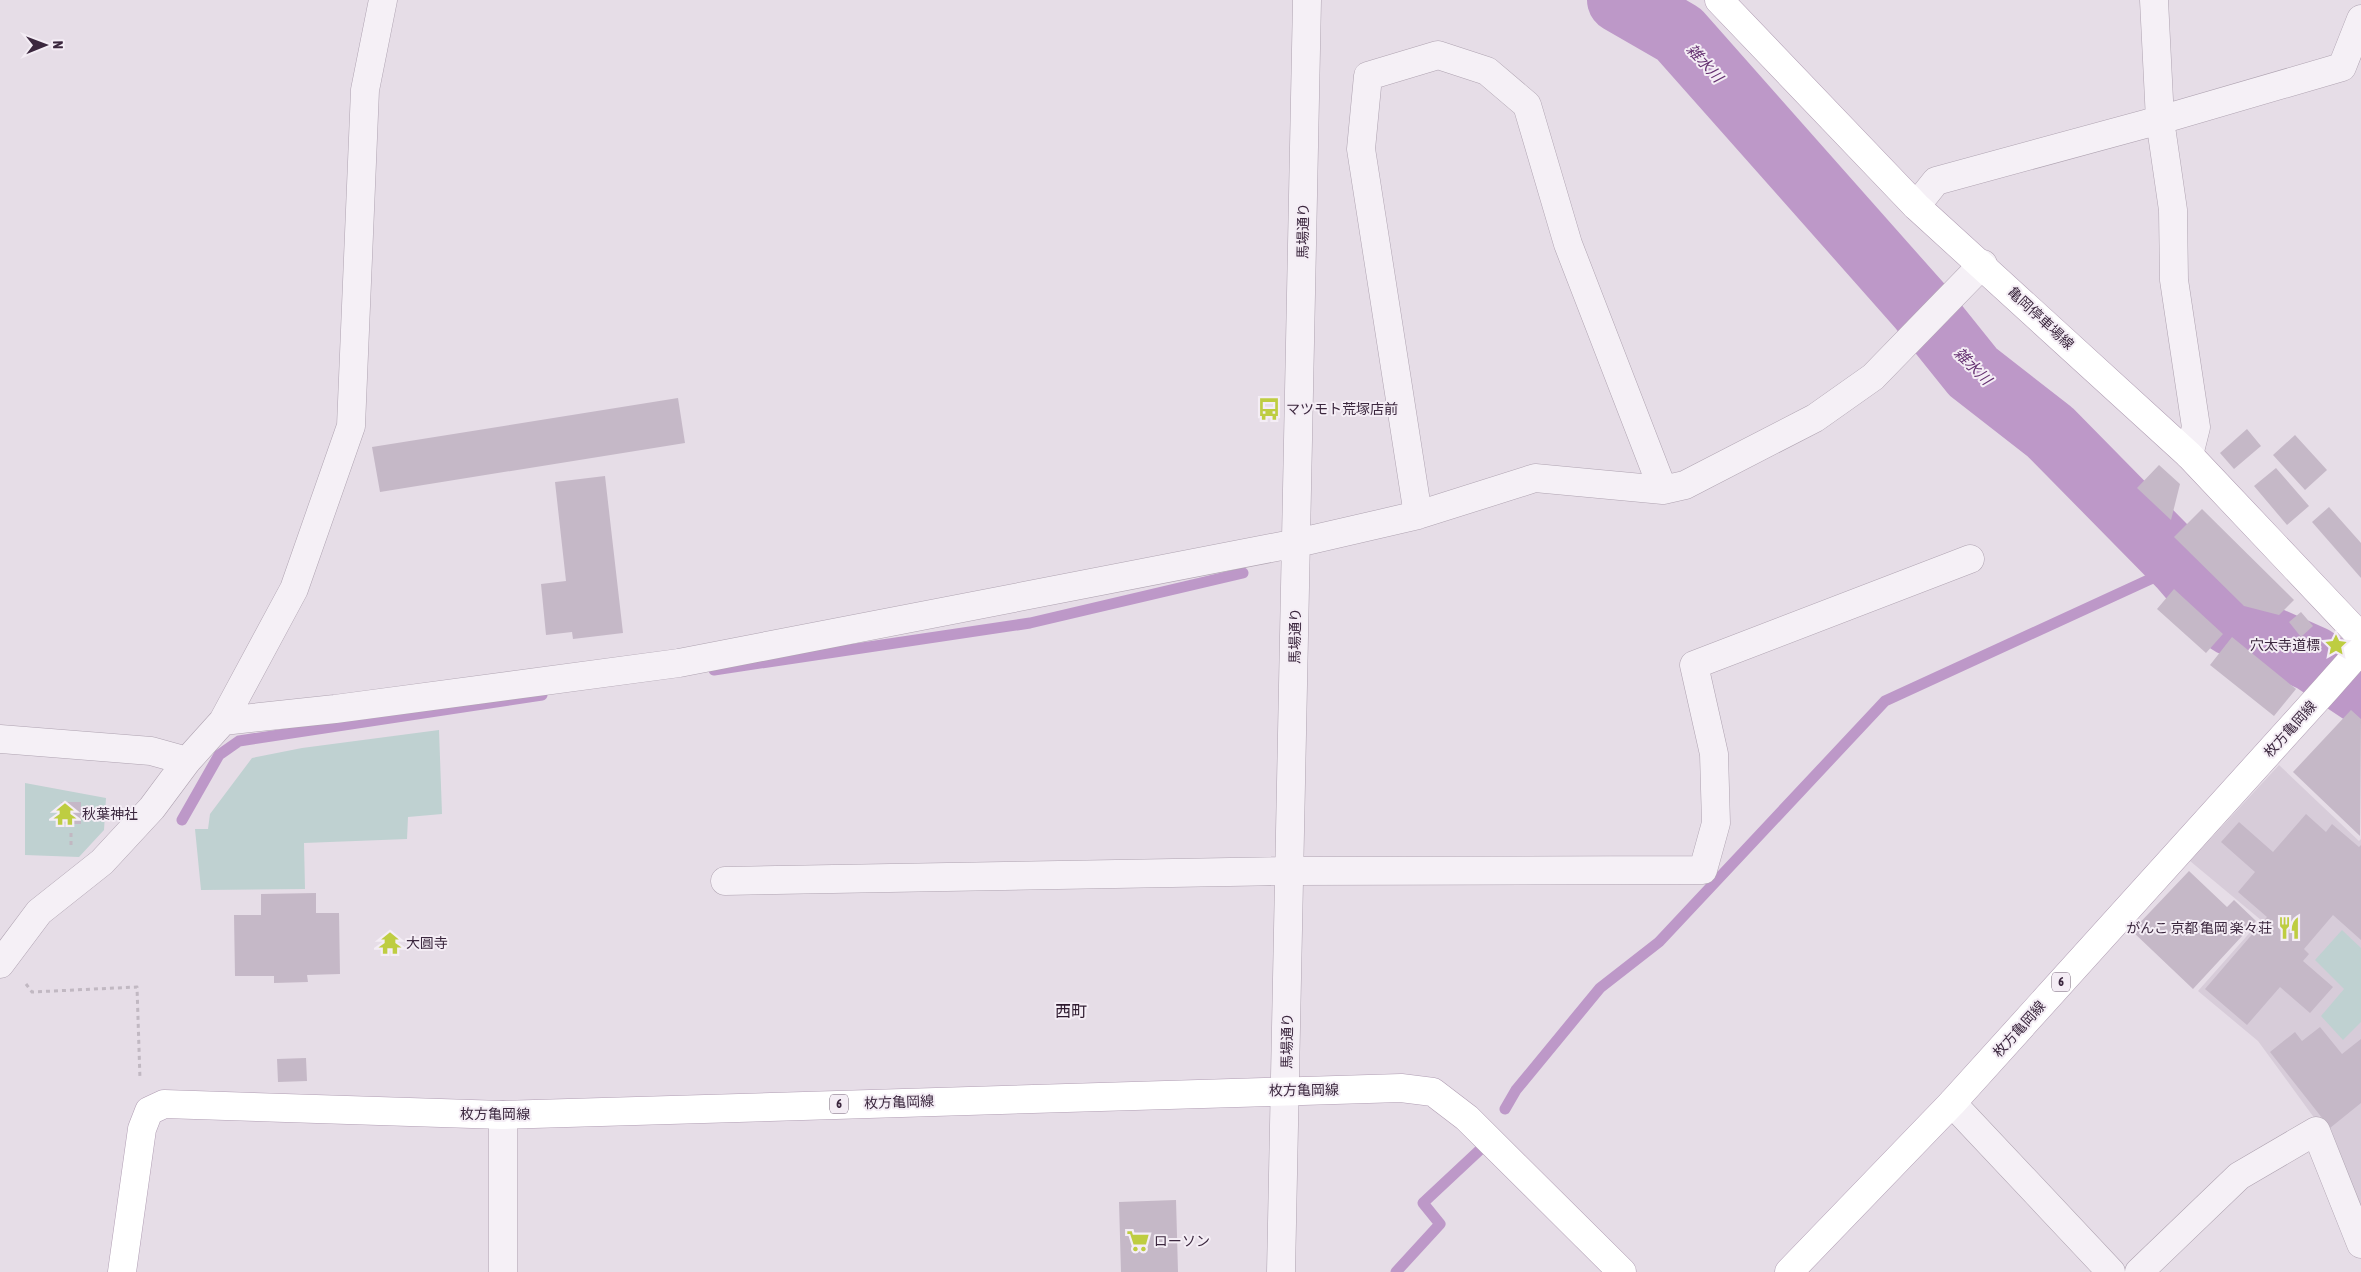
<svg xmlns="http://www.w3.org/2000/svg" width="2361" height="1272" viewBox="0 0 2361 1272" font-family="'Asap Condensed','Noto Sans JP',sans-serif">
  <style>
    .built { fill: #d7ccd9 }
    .green { fill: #bfd1d1 }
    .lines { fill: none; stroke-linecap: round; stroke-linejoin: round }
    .stream { stroke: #bd98c8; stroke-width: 11 }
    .river { stroke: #bd98c8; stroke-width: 66 }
    .building { fill: #c5b8c7 }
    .minor-casing { stroke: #afa3b1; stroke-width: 29 }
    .major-casing { stroke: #b09db3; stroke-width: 29 }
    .path { stroke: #c1b8c2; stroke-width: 3; stroke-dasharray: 4 4; stroke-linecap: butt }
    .minor { stroke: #f5f0f6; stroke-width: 28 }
    .major { stroke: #fff; stroke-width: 28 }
    .labels { text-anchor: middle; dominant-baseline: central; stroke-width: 4; stroke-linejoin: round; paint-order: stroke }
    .shield { fill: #f4edf5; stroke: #726275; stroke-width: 1 }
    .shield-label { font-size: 12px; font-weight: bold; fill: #3b273e }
    .street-label { font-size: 14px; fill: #3b273e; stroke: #f4edf5 }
    .poi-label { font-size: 14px; fill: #3b273e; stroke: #f4edf5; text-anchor: start }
    .water-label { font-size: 15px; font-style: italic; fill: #653171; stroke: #f4edf5 }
    .quarter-label { font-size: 16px; fill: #2d192e; stroke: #f4edf5 }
  </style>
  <rect width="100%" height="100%" fill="#e6dde7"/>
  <path class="built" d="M2279,765L2359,841L2361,839V1229L2315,1119L2258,1041L2198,991L2261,920L2190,861Z"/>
  <path class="green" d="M439,730L442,814L408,817L407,839L304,843L305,889L201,890L195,829H208L210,814L252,758L302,748Z
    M25,783L106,798L104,830L79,857L25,855Z
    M2342,930L2361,948V1022L2343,1040L2321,1016L2344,989L2315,960Z"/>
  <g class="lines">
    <path class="stream" d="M714,670L1030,623L1243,573
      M182,820L219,755L239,741L542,695
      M1505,1109L1516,1090L1600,988L1659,942L1885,701L2181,565
      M1396,1272L1440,1224L1423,1203L1484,1146"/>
    <path class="river" d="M1620,0L1679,34L1920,306L1973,372L2050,432L2181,565L2230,622L2313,659L2361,691"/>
  </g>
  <path class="building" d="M678,398L685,443L380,492L372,447Z
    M2247,429L2261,446L2234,469L2220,453Z
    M2295,435L2327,470L2305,490L2273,455Z
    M2159,465L2180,484L2171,520L2137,488Z
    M2276,468L2309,506L2287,525L2254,486Z
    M605,476L623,633L573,639L572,632L546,635L541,584L566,581L555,482Z
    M2329,507L2361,543V578L2312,522Z
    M2202,509L2294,600L2279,615L2244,606L2174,537Z
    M2174,589L2223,634L2206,653L2157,609Z
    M2301,612L2313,626L2301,637L2289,622Z
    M2232,637L2296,689L2274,716L2210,665Z
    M2351,710L2361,719L2360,836L2293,772Z
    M61,802H81V824H61Z
    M2306,814L2326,832L2332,824L2359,847L2361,845V940L2333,915L2304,949L2309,954L2303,961L2333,987L2310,1013L2280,987L2247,1025L2205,989L2267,917L2238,892L2255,872L2221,842L2239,822L2273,852Z
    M2189,871L2227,907L2234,900L2256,921L2193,989L2132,931Z
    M316,893V913H339L340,974L307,975L308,982L274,983V976H235L234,915H261V894Z
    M2320,1027L2342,1054L2361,1039V1103L2330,1128L2270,1052L2295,1032L2302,1041Z
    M306,1058L307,1081L278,1082L277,1059Z
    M1176,1200L1178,1272H1121L1119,1202Z"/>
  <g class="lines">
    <defs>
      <path id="minor" d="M1916,206L1936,181L2160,120L2154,0
        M2189,455L2196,427L2174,280L2173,210L2160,120L2342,67L2361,19
        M1418,515L1361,149L1368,76L1438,55L1487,71L1527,105L1568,244L1663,490
        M223,721L335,709L679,663L1297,543L1418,515L1535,478L1663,490L1685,485L1815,418L1873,377L1983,264
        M0,739L151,751L187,761
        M725,881L1290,871L1703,870L1716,823L1714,754L1694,665L1970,559
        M0,964L39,912L102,862L152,808L187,761L223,721L294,589L351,426L365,90L383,0
        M1952,1103L2111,1272
        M503,1272V1115
        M1281,1272L1307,0
        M2139,1272L2239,1176L2316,1131L2361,1244"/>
      <path id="major" d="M1719,0L1916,206L2189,455L2361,637
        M122,1272L142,1129L149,1111L164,1104L503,1115L1401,1088L1433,1092L1467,1118L1622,1272
        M1789,1272L1952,1103L2327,688L2350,662L2361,645"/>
    </defs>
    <use href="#minor" class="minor-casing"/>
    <use href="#major" class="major-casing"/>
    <path class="path" d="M71,845V833
      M26,984L32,992L137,987L140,1079"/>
    <use href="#minor" class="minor"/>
    <use href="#major" class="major"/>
  </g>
  <defs>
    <symbol id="bus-bare" viewBox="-9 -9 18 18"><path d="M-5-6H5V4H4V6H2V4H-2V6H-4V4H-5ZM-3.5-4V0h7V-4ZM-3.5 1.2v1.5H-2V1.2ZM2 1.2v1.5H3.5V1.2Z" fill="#becd41" stroke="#f4edf5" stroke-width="2.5" paint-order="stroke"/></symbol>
    <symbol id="sight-bare" viewBox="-9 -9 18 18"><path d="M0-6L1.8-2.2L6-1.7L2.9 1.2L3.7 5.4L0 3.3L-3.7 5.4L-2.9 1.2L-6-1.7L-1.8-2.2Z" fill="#becd41" stroke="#f4edf5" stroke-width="2.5" paint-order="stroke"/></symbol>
    <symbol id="temple-bare" viewBox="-9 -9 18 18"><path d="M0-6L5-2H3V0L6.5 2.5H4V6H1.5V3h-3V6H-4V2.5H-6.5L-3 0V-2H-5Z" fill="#becd41" stroke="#f4edf5" stroke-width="2.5" paint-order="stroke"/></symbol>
    <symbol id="restaurant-bare" viewBox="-9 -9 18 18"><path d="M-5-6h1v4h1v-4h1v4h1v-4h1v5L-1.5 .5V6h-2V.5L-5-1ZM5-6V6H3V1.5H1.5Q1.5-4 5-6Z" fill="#becd41" stroke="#f4edf5" stroke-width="2.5" paint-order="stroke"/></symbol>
    <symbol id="supermarket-bare" viewBox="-9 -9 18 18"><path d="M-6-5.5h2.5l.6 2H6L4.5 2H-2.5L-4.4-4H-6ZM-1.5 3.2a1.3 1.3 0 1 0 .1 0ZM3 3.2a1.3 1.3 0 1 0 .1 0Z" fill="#becd41" stroke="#f4edf5" stroke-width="2.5" paint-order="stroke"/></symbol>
  </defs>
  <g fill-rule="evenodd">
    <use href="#bus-bare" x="1253" y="393" width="32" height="32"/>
    <use href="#sight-bare" x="2320" y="629" width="32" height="32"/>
    <use href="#temple-bare" x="49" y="798" width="32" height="32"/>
    <use href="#restaurant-bare" x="2273" y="912" width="32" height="32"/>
    <use href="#temple-bare" x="374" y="927" width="32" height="32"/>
    <use href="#supermarket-bare" x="1122" y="1225" width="32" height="32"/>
  </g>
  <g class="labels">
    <g class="shield">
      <rect x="2052" y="972.5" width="18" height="19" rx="4"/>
      <rect x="830" y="1094.5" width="18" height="19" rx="4"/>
    </g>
    <g class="shield-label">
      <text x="2061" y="982">6</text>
      <text x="839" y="1104">6</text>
    </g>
    <g class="street-label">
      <text transform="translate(1303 231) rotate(-89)">馬場通り</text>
      <text transform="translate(2041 318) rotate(43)">亀岡停車場線</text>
      <text transform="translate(1295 636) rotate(-89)">馬場通り</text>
      <text transform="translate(2290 729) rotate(-48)">枚方亀岡線</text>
      <text transform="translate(2019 1029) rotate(-48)">枚方亀岡線</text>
      <text transform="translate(1287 1041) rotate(-89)">馬場通り</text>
      <text transform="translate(1304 1090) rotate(-1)">枚方亀岡線</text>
      <text transform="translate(899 1102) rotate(-2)">枚方亀岡線</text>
      <text x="495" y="1114">枚方亀岡線</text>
    </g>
    <g class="poi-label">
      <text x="1286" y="409">マツモト荒塚店前</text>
      <text x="2320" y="645" text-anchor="end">穴太寺道標</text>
      <text x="82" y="814">秋葉神社</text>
      <text x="2272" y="928" text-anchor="end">がんこ 京都 亀岡 楽々荘</text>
      <text x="406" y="943">大圓寺</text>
      <text x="1154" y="1241">ローソン</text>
    </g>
    <g class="water-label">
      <text transform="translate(1705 63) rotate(48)">雑水川</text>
      <text transform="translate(1973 366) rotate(45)">雑水川</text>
    </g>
    <g class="quarter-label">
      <text x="1071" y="1011">西町</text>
    </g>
  </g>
  <g transform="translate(45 45) rotate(89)" stroke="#f4edf5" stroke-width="4" paint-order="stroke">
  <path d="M0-4L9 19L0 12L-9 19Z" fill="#3b273e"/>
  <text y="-8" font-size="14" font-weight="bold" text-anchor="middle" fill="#3b273e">N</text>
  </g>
</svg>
